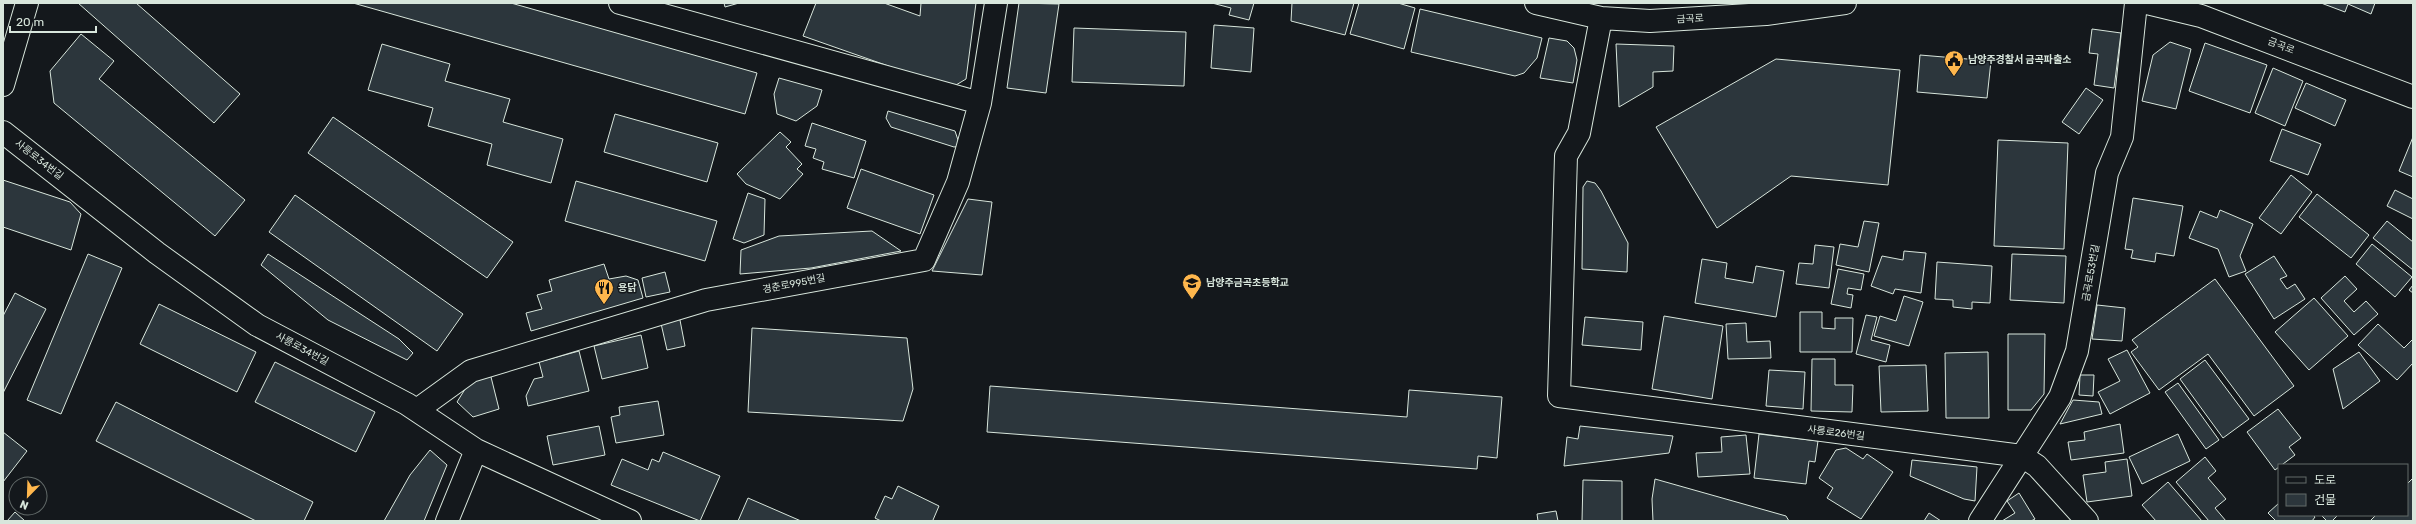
<svg xmlns="http://www.w3.org/2000/svg" width="2416" height="524" viewBox="0 0 2416 524" font-family="Rubik,'Noto Sans KR',sans-serif">
  <style>
    .building { fill: #2c363c; stroke: #d8e6dc }
    .lines { fill: none; stroke-linecap: round; stroke-linejoin: round }
    .street-casing { stroke: #d8e6dc; stroke-width: 24 }
    .street { stroke: #14181c; stroke-width: 22 }
    .labels { text-anchor: middle; dominant-baseline: central; stroke-width: 3; stroke-linejoin: round; paint-order: stroke }
    .street-label { font-size: 10px; fill: #d8e6dc; stroke: #14181c }
    .poi-label { font-size: 10px; font-weight: bold; fill: #d8e6dc; stroke: #14181c; text-anchor: start }
  </style>
  <rect width="100%" height="100%" fill="#14181c"/>
  <path class="building" d="M78,3H136L240,94L214,123Z
    M353,3H511L757,73L745,114Z
    M724,3H739L725,7Z
    M816,3H884L920,16L921,3H976L966,79L951,88L803,36Z
    M1019,3L1059,4L1046,93L1007,88Z
    M1212,3H1254L1249,20L1229,15L1231,8Z
    M1292,3H1354L1345,35L1291,21Z
    M1359,3H1398L1415,8L1404,49L1350,34Z
    M2321,3H2375L2371,14L2348,4L2345,12Z
    M1420,9L1542,38L1537,58L1524,73L1515,76L1411,52Z
    M1214,25L1254,28L1251,72L1211,68Z
    M1074,28L1186,32L1184,86L1072,82Z
    M2092,29L2121,33L2114,88L2094,85L2098,54L2089,53Z
    M81,34L114,61L99,79L245,200L215,236L54,103L50,71Z
    M1549,38L1567,41L1574,48L1577,60L1573,83L1540,78Z
    M2170,42L2191,49L2176,109L2142,101L2153,55Z
    M2205,43L2267,65L2250,113L2189,91Z
    M382,44L450,64L445,81L510,99L503,122L563,139L551,183L487,165L492,144L428,126L433,108L368,90Z
    M1616,44L1674,46L1673,71L1653,72V87L1619,107Z
    M1920,55L1991,61L1987,98L1917,92Z
    M1776,59L1900,70L1888,185L1791,176L1717,228L1656,127Z
    M2273,68L2303,81L2285,126L2255,113Z
    M779,78L822,90L817,106L796,121L777,114L774,94Z
    M2306,83L2346,100L2335,126L2295,108Z
    M2086,88L2103,100L2079,134L2062,122Z
    M888,111L955,131L960,146L954,147L891,127L886,118Z
    M615,114L718,143L707,182L604,152Z
    M333,117L513,242L487,278L308,153Z
    M812,123L866,141L854,178L822,169L824,162L813,158L816,149L805,146Z
    M2282,129L2321,144L2308,175L2270,161Z
    M780,132L791,142L786,147L802,164L797,169L803,174L780,199L746,184L737,174Z
    M2413,137V177L2399,171Z
    M1998,140L2068,143L2064,249L1994,246Z
    M861,169L934,195L920,234L847,208Z
    M2291,175L2312,192L2281,234L2259,218Z
    M3,180L70,202L81,214L71,250L3,227Z
    M576,181L717,221L705,261L565,221Z
    M1587,181L1595,183L1601,191L1628,243L1627,272L1582,269L1583,187Z
    M2395,190L2413,199V219L2387,206Z
    M748,193L765,199L764,235L744,243L733,239Z
    M2317,194L2369,235L2351,258L2299,217Z
    M295,195L463,314L437,351L269,232Z
    M2133,198L2183,206L2174,256L2156,253L2155,262L2131,258L2133,250L2125,249Z
    M968,199L992,202L982,275L932,271Z
    M2220,210L2253,224L2240,256L2246,271L2229,277L2218,249L2189,238L2200,211L2217,218Z
    M1864,221L1879,223L1869,272L1836,265L1840,244L1858,247Z
    M2387,221L2413,242V270L2373,238Z
    M872,231L901,251L811,268L740,274L741,250L779,236Z
    M2372,244L2412,277L2395,297L2356,264Z
    M1815,245L1834,247L1829,288L1796,284L1799,263L1813,264Z
    M1904,251L1926,253L1921,293L1895,289L1893,294L1871,286L1882,256L1903,260Z
    M88,254L122,268L61,414L27,400Z
    M268,254L399,339L413,353L407,360L328,320L261,265Z
    M2012,254L2066,256L2064,303L2010,300Z
    M2274,256L2287,276L2280,279L2287,289L2295,284L2305,299L2274,319L2245,274Z
    M1702,259L1727,263L1725,278L1753,283L1756,266L1784,271L1776,317L1695,303Z
    M1937,262L1992,266L1990,303L1972,302V309L1953,307V300L1935,299Z
    M604,264L609,279L626,276L638,280L643,298L531,331L526,313L542,309L537,295L552,291L549,280Z
    M1838,269L1864,274L1861,290L1848,288L1847,294L1853,295L1851,308L1831,304Z
    M665,272L670,292L646,297L642,278Z
    M2345,276L2357,289L2344,301L2354,312L2366,301L2378,314L2354,335L2321,298Z
    M2215,279L2294,386L2254,416L2208,354L2159,390L2131,352L2138,347L2132,340Z
    M2413,285V293L2409,290Z
    M15,293L46,309L3,393V316Z
    M1904,296L1923,302L1909,346L1874,336L1880,316L1896,321Z
    M2314,298L2348,336L2309,370L2275,332Z
    M159,304L256,352L237,392L140,344Z
    M2097,305L2125,308L2122,341L2092,339Z
    M1800,312H1822V328L1835,329V318H1853L1852,352H1800Z
    M679,315L685,346L667,350L660,319Z
    M1866,315L1877,317L1871,340L1890,345L1886,362L1856,354Z
    M1664,316L1723,326L1712,399L1652,389Z
    M1585,317L1643,322L1641,350L1582,345Z
    M1746,323L1747,342L1770,341L1771,358L1728,359L1726,324Z
    M2378,324L2404,348L2413,339V363L2397,380L2358,345Z
    M752,328L907,338L913,389L903,421L748,412Z
    M2008,334H2045L2044,394L2031,410H2008Z
    M641,335L648,368L602,379L594,346Z
    M2127,350L2150,393L2110,414L2098,392L2120,381L2108,359Z
    M579,351L589,391L528,406L526,396L534,379L543,377L539,362Z
    M1988,352L1989,418H1946L1945,353Z
    M2359,352L2380,381L2343,409L2333,369Z
    M1812,359H1835V385H1853L1852,412L1811,411Z
    M2205,360L2249,419L2223,438L2180,379Z
    M275,362L375,412L356,452L255,402Z
    M1926,365L1928,411L1881,412L1879,366Z
    M1769,370L1805,372L1803,409L1766,406Z
    M490,373L499,409L473,417L457,402L472,378Z
    M2080,375H2094L2093,396L2079,395Z
    M2178,383L2219,440L2206,449L2165,392Z
    M990,386L1407,417L1409,390L1502,397L1497,458L1478,456L1477,469L987,432Z
    M2073,400L2099,402L2102,414L2060,424Z
    M658,401L664,435L616,443L611,417L620,415L619,407Z
    M116,402L313,502L304,521H256L96,441Z
    M2278,409L2301,438L2289,447L2295,455L2275,470L2247,432Z
    M2120,424L2124,453L2071,460L2068,442L2085,440L2084,432Z
    M599,426L605,455L553,465L547,436Z
    M1580,426L1673,436L1669,453L1564,466L1567,437L1578,439Z
    M3,432L27,451L3,482Z
    M1759,434L1818,441L1815,462L1809,461L1806,484L1754,478Z
    M2178,434L2190,461L2142,484L2129,457Z
    M1746,435L1750,474L1698,477L1696,453L1722,452L1721,437Z
    M1846,448L1863,459L1867,454L1893,472L1861,519L1827,498L1833,488L1819,478L1836,450Z
    M430,450L447,465L424,521H384L410,475Z
    M663,452L720,476L700,521L611,485L622,459L648,470L652,459L659,462Z
    M2205,457L2216,471L2208,478L2226,499L2215,508L2226,521H2209L2176,482Z
    M2127,459L2132,496L2087,502L2083,475L2106,472L2105,462Z
    M1912,460L1977,467L1975,501L1964,499L1910,476Z
    M2413,478V521H2370L2376,515H2407V484Z
    M1655,479L1786,516L1789,521H1653L1652,499Z
    M1583,480L1622,481V521H1582Z
    M2168,482L2202,521H2156L2142,505Z
    M898,486L939,506L933,520L934,521H881L875,518L885,496L892,499Z
    M2019,493L2035,519L2031,521H2002L2015,513L2007,501Z
    M748,498L801,521H738Z
    M2279,503V515H2313L2315,517L2312,521H2276L2268,513Z
    M1556,511L1558,521H1538L1537,514Z
    M15,512L25,521H7Z
    M1929,513L1941,521H1924Z
    M2321,515H2338L2332,521H2327Z"/>
  <g class="lines">
    <defs>
      <path id="street" d="M620,3L980,103
        M1536,3L1601,18L1650,21L1766,14L1845,3
        M2147,3L2201,16L2413,97
        M1601,18L1579,133L1566,156L1559,396L2022,456L2037,466L2087,521
        M3,85L27,3
        M3,132L157,253L257,325L407,404L476,450L630,521
        M417,410L471,371L706,300L924,260L958,182L980,103L996,3
        M447,521L476,450
        M1980,521L2060,397L2077,351L2107,173L2122,137L2136,3"/>
    </defs>
    <use href="#street" class="street-casing"/>
    <use href="#street" class="street"/>
  </g>
  <defs>
    <symbol id="civic-pin" viewBox="-11 -11 22 30"><path d="M0 17L-7.5 6A9.5 9.5 0 1 1 7.5 6Z" fill="#ffb74d" stroke="#14181c"/><path d="M-.6-6.5H3V-4.5H.6V-3L4-1V1h2V6H-6V1h2V-1L-.6-3ZM-1.2 2.5V6h2.4V2.5Z" fill="#111"/></symbol>
    <symbol id="school-pin" viewBox="-11 -11 22 30"><path d="M0 17L-7.5 6A9.5 9.5 0 1 1 7.5 6Z" fill="#ffb74d" stroke="#14181c"/><path d="M0-5L7-2L0 1L-7-2ZM-4 1L0 2.5L4 1V4Q0 6-4 4Z" fill="#111"/></symbol>
    <symbol id="restaurant-pin" viewBox="-11 -11 22 30"><path d="M0 17L-7.5 6A9.5 9.5 0 1 1 7.5 6Z" fill="#ffb74d" stroke="#14181c"/><path d="M-5-6h1v4h1v-4h1v4h1v-4h1v5L-1.5 .5V6h-2V.5L-5-1ZM5-6V6H3V1.5H1.5Q1.5-4 5-6Z" fill="#111"/></symbol>
  </defs>
  <g fill-rule="evenodd">
    <use href="#civic-pin" x="1943" y="49" width="22" height="30"/>
    <use href="#school-pin" x="1181" y="272" width="22" height="30"/>
    <use href="#restaurant-pin" x="593" y="277" width="22" height="30"/>
  </g>
  <g class="labels">
    <g class="street-label">
      <text transform="translate(1690 19) rotate(-3)">금곡로</text>
      <text transform="translate(2281 46) rotate(21)">금곡로</text>
      <text transform="translate(39 160) rotate(38)">사릉로34번길</text>
      <text transform="translate(2091 273) rotate(-80)">금곡로53번길</text>
      <text transform="translate(794 284) rotate(-11)">경춘로995번길</text>
      <text transform="translate(302 349) rotate(28)">사릉로34번길</text>
      <text transform="translate(1836 433) rotate(7)">사릉로26번길</text>
    </g>
    <g class="poi-label">
      <text x="1968" y="60">남양주경찰서 금곡파출소</text>
      <text x="1206" y="283">남양주금곡초등학교</text>
      <text x="618" y="288">용닭</text>
    </g>
  </g>
  <rect width="2416" height="524" fill="none" stroke="#d8e6dc" stroke-width="8"/>
  <rect x="2278" y="464" width="130" height="52" fill="#14181c" stroke="#626a69"/>
  <rect x="2286" y="477" width="20" height="6" fill="#14181c" stroke="#626a69"/>
  <text x="2314" y="484" font-size="12" fill="#d8e6dc">도로</text>
  <rect x="2286" y="494" width="20" height="12" fill="#2c363c" stroke="#626a69"/>
  <text x="2314" y="504" font-size="12" fill="#d8e6dc">건물</text>
  <g transform="translate(28 496) rotate(203)"><circle r="19" fill="#14181c" stroke="#626a69"/>
  <path d="M0-3L7 15L0 10L-7 15Z" fill="#ffb74d"/>
  <text y="-6" font-size="11" font-weight="bold" text-anchor="middle" fill="#d8e6dc">N</text>
  </g>
  <path d="M10 26v6h86v-6" fill="none" stroke="#d8e6dc" stroke-width="2"/>
  <text x="16" y="26" font-size="12" fill="#d8e6dc" stroke="#14181c" stroke-width="3" paint-order="stroke">20 m</text>
</svg>
